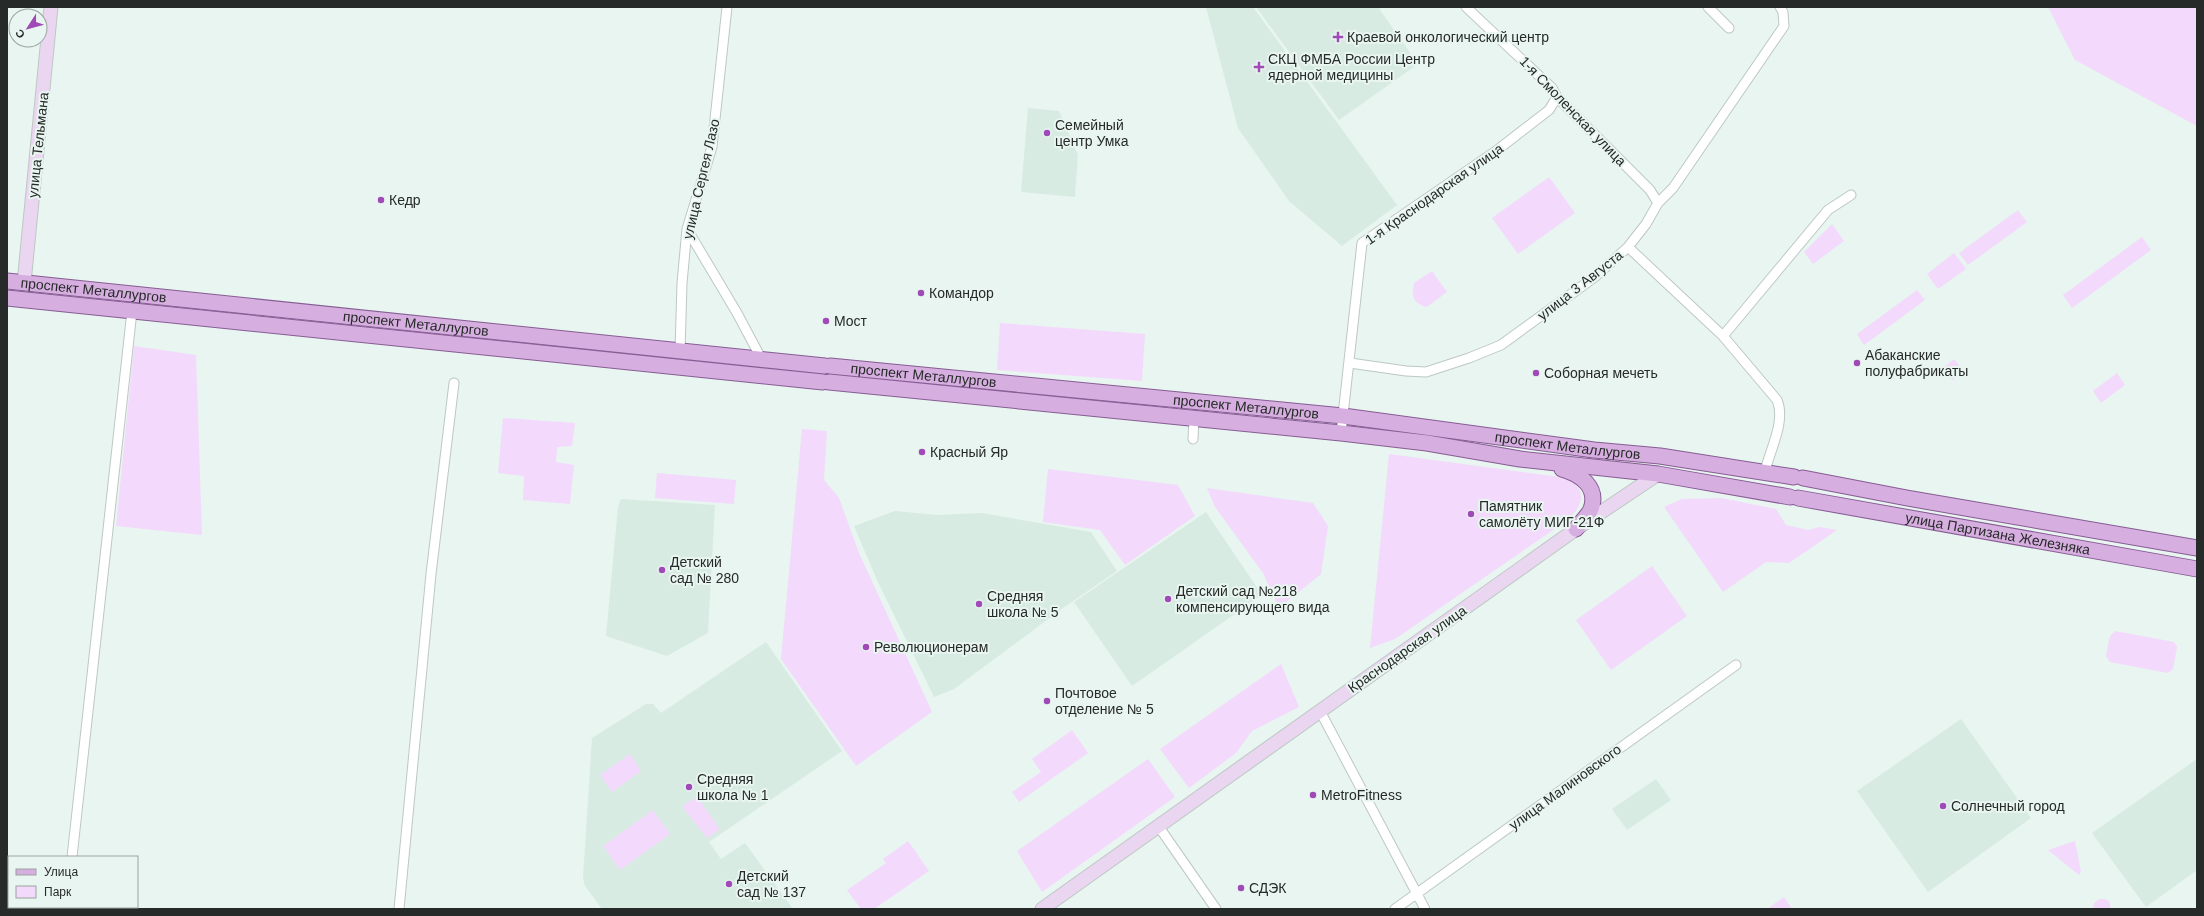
<svg xmlns="http://www.w3.org/2000/svg" width="2204" height="916" viewBox="0 0 2204 916" font-family="Helvetica,sans-serif">
  <style>
    .built { fill: #d7ebe3 }
    .green { fill: #f3d9fb }
    .lines { fill: none; stroke-linecap: round; stroke-linejoin: round }
    .minor-casing { stroke: #bdc8c3; stroke-width: 11 }
    .secondary-casing { stroke: #bdc8c3; stroke-width: 15 }
    .primary-casing { stroke: #865d93; stroke-width: 17 }
    .minor { stroke: #fff; stroke-width: 9 }
    .secondary { stroke: #ead6f0; stroke-width: 13 }
    .primary { stroke: #d6aee0; stroke-width: 15 }
    .poi-dot { fill: #a04ab7; stroke: #e9f5f0; stroke-width: 1.5 }
    .labels { text-anchor: middle; dominant-baseline: central; stroke-width: 4; stroke-linejoin: round; paint-order: stroke }
    .poi-label { font-size: 14px; fill: #262a28; stroke: #e9f5f0; text-anchor: start }
    .street-label { font-size: 14px; fill: #262a28; stroke: #e9f5f0 }
  </style>
  <rect width="100%" height="100%" fill="#e9f5f0"/>
  <path class="built" d="M1206,7H1253L1397,205L1342,246L1289,201L1238,128Z
    M1256,7H1380V10L1418,64L1339,120Z
    M1028,108L1059,111L1078,155L1075,197L1021,192Z
    M621,499L715,505L708,633L667,656L606,636L618,507Z
    M895,511L937,515L982,513L1091,532L1117,571L1063,608L954,689L934,697L877,580L854,526Z
    M1206,512L1262,595L1132,686L1074,602Z
    M766,642L842,751L709,842L721,859L745,843L793,909H602L585,886L583,878L592,738L646,704H653L661,713Z
    M1961,719L2031,818L1928,892L1857,791Z
    M2197,759V870L2146,907L2092,833Z
    M1656,779L1671,800L1627,830L1612,809Z"/>
  <path class="green" d="M2048,7H2197V126L2075,60Z
    M1549,177L1575,213L1518,254L1492,218Z
    M2018,210L2027,222L1968,265L1959,253Z
    M1832,224L1844,241L1813,264L1804,252Z
    M2142,237L2151,250L2072,308L2063,295Z
    M1954,253L1966,269L1938,289L1927,274Z
    M1432,271L1447,292L1427,307C1413,304 1411,296 1414,283Z
    M1917,290L1925,300L1864,345L1857,334Z
    M1000,323L1145,334L1142,381L997,370Z
    M134,346L196,355L202,535L116,526Z
    M1954,359L1964,372L1952,380L1943,368Z
    M2117,373L2125,385L2101,403L2093,391Z
    M503,418L575,423L572,446L557,447L556,462L574,465L570,504L523,500L524,476L498,473Z
    M802,429L827,431L824,480L839,498L859,553L932,712L856,766L781,659Z
    M1389,454L1566,478C1588,489 1583,505 1569,519L1395,639L1370,648Z
    M1048,469L1178,485L1195,516L1125,565L1100,530L1043,522Z
    M657,473L736,480L734,504L655,498Z
    M1207,488L1313,503L1328,526L1321,574L1279,608L1263,573L1215,507Z
    M1721,498L1776,509L1786,525L1808,530L1820,527L1837,530L1789,563L1766,562L1723,592L1664,507L1682,499Z
    M1652,566L1687,616L1611,670L1576,620Z
    M2115,631L2174,642L2177,647L2173,669L2168,673L2110,662L2106,656L2110,636Z
    M1281,664L1299,707L1252,731L1236,753L1189,788L1160,749Z
    M1072,730L1088,753L1019,802L1012,792L1041,772L1032,759Z
    M630,754L641,771L612,792L600,775Z
    M1148,759L1175,797L1042,892L1017,851Z
    M695,798L699,799L718,827L719,830L707,838L684,809V805Z
    M653,810L670,834L620,870L603,846Z
    M908,841L929,871L874,909H861L847,890L886,863L883,859Z
    M2075,841L2081,872L2079,875L2048,850Z
    M1784,897L1792,909H1767Z
    M2099,899H2105L2109,901L2111,909H2093L2094,903Z"/>
  <g class="lines">
    <defs>
      <path id="minor" d="M1466,7L1552,88L1557,97L1650,190L1658,203
        M1708,7L1729,28
        M687,229L737,313L762,360
        M1628,247L1723,336L1777,400C1786,421 1770,450 1765,471
        M1723,336L1828,210L1851,195
        M680,351L682,283L687,229L712,147L727,7
        M1350,363L1406,371L1426,372L1469,358L1501,345L1596,276L1628,247L1646,224L1658,203L1673,188L1784,26L1783,12L1780,7
        M1341,433L1362,243L1496,151L1549,110L1557,97
        M1193,439L1194,418
        M1320,711L1425,909
        M1159,827L1216,909
        M72,857L132,311
        M66,909L67,907
        M399,909L431,574L454,383
        M1395,909L1736,665"/>
      <path id="secondary" d="M24,283L51,7
        M1042,909L1576,529L1658,474"/>
      <g id="primary">
        <path id="s1" d="M7,281L825,366"/>
        <path d="M7,298L823,382"/>
        <path id="s2" d="M830,366L1343,416L1594,450L1660,456L1794,477"/>
        <path d="M829,382L1341,433L1427,443L1520,459L1658,474L1790,497"/>
        <path d="M1562,469C1580,474 1599,487 1591,509C1588,516 1580,523 1576,529"/>
        <path d="M1803,478L1907,498L2197,548"/>
        <path id="s3" d="M1798,498L2197,569"/>
      </g>
    </defs>
    <use href="#minor" class="minor-casing"/>
    <use href="#secondary" class="secondary-casing"/>
    <use href="#primary" class="primary-casing"/>
    <use href="#minor" class="minor"/>
    <use href="#secondary" class="secondary"/>
    <use href="#primary" class="primary"/>
  </g>
  <g class="poi-dot">
    <path d="M1336 31h4v4h4v4h-4v4h-4v-4h-4v-4h4z"/>
    <path d="M1257 61h4v4h4v4h-4v4h-4v-4h-4v-4h4z"/>
    <circle cx="1047" cy="133" r="4"/>
    <circle cx="381" cy="200" r="4"/>
    <circle cx="921" cy="293" r="4"/>
    <circle cx="826" cy="321" r="4"/>
    <circle cx="1857" cy="363" r="4"/>
    <circle cx="1536" cy="373" r="4"/>
    <circle cx="922" cy="452" r="4"/>
    <circle cx="1471" cy="514" r="4"/>
    <circle cx="662" cy="570" r="4"/>
    <circle cx="1168" cy="599" r="4"/>
    <circle cx="979" cy="604" r="4"/>
    <circle cx="866" cy="647" r="4"/>
    <circle cx="1047" cy="701" r="4"/>
    <circle cx="689" cy="787" r="4"/>
    <circle cx="1313" cy="795" r="4"/>
    <circle cx="1943" cy="806" r="4"/>
    <circle cx="729" cy="884" r="4"/>
    <circle cx="1241" cy="888" r="4"/>
  </g>
  <g class="labels">
    <g class="poi-label">
      <text x="1347" y="37">Краевой онкологический центр</text>
      <text x="1268" y="59">СКЦ ФМБА России Центр<tspan x="1268" dy="16">ядерной медицины</tspan></text>
      <text x="1055" y="125">Семейный<tspan x="1055" dy="16">центр Умка</tspan></text>
      <text x="389" y="200">Кедр</text>
      <text x="929" y="293">Командор</text>
      <text x="834" y="321">Мост</text>
      <text x="1865" y="355">Абаканские<tspan x="1865" dy="16">полуфабрикаты</tspan></text>
      <text x="1544" y="373">Соборная мечеть</text>
      <text x="930" y="452">Красный Яр</text>
      <text x="1479" y="506">Памятник<tspan x="1479" dy="16">самолёту МИГ-21Ф</tspan></text>
      <text x="670" y="562">Детский<tspan x="670" dy="16">сад № 280</tspan></text>
      <text x="1176" y="591">Детский сад №218<tspan x="1176" dy="16">компенсирующего вида</tspan></text>
      <text x="987" y="596">Средняя<tspan x="987" dy="16">школа № 5</tspan></text>
      <text x="874" y="647">Революционерам</text>
      <text x="1055" y="693">Почтовое<tspan x="1055" dy="16">отделение № 5</tspan></text>
      <text x="697" y="779">Средняя<tspan x="697" dy="16">школа № 1</tspan></text>
      <text x="1321" y="795">MetroFitness</text>
      <text x="1951" y="806">Солнечный город</text>
      <text x="737" y="876">Детский<tspan x="737" dy="16">сад № 137</tspan></text>
      <text x="1249" y="888">СДЭК</text>
    </g>
    <g class="street-label">
      <text transform="translate(1573 111) rotate(46)">1-я Смоленская улица</text>
      <text transform="translate(38 145) rotate(-84)">улица Тельмана</text>
      <text transform="translate(701 179) rotate(-77)">улица Сергея Лазо</text>
      <text transform="translate(1434 194) rotate(-35)">1-я Краснодарская улица</text>
      <text transform="translate(1580 285) rotate(-38)">улица 3 Августа</text>
      <text stroke="none"><textPath href="#s1" startOffset="87">проспект Металлургов</textPath></text>
      <text stroke="none"><textPath href="#s1" startOffset="411">проспект Металлургов</textPath></text>
      <text stroke="none"><textPath href="#s2" startOffset="94">проспект Металлургов</textPath></text>
      <text stroke="none"><textPath href="#s2" startOffset="418">проспект Металлургов</textPath></text>
      <text stroke="none"><textPath href="#s2" startOffset="742">проспект Металлургов</textPath></text>
      <text stroke="none"><textPath href="#s3" startOffset="203">улица Партизана Железняка</textPath></text>
      <text transform="translate(1407 649) rotate(-35)">Краснодарская улица</text>
      <text transform="translate(1565 787) rotate(-36)">улица Малиновского</text>
    </g>
  </g>
  <rect width="2204" height="916" fill="none" stroke="#262a28" stroke-width="16"/>
  <rect x="8" y="856" width="130" height="52" fill="#e9f5f0" stroke="#9ba4a0"/>
  <rect x="16" y="869" width="20" height="6" fill="#d6aee0" stroke="#9ba4a0"/>
  <text x="44" y="876" font-size="12" fill="#262a28">Улица</text>
  <rect x="16" y="886" width="20" height="12" fill="#f3d9fb" stroke="#9ba4a0"/>
  <text x="44" y="896" font-size="12" fill="#262a28">Парк</text>
  <g transform="translate(28 28) rotate(234)"><circle r="19" fill="#e9f5f0" stroke="#9ba4a0"/>
  <path d="M0-3L7 15L0 10L-7 15Z" fill="#a04ab7"/>
  <text y="-6" font-size="11" font-weight="bold" text-anchor="middle" fill="#262a28">С</text>
  </g>
</svg>
